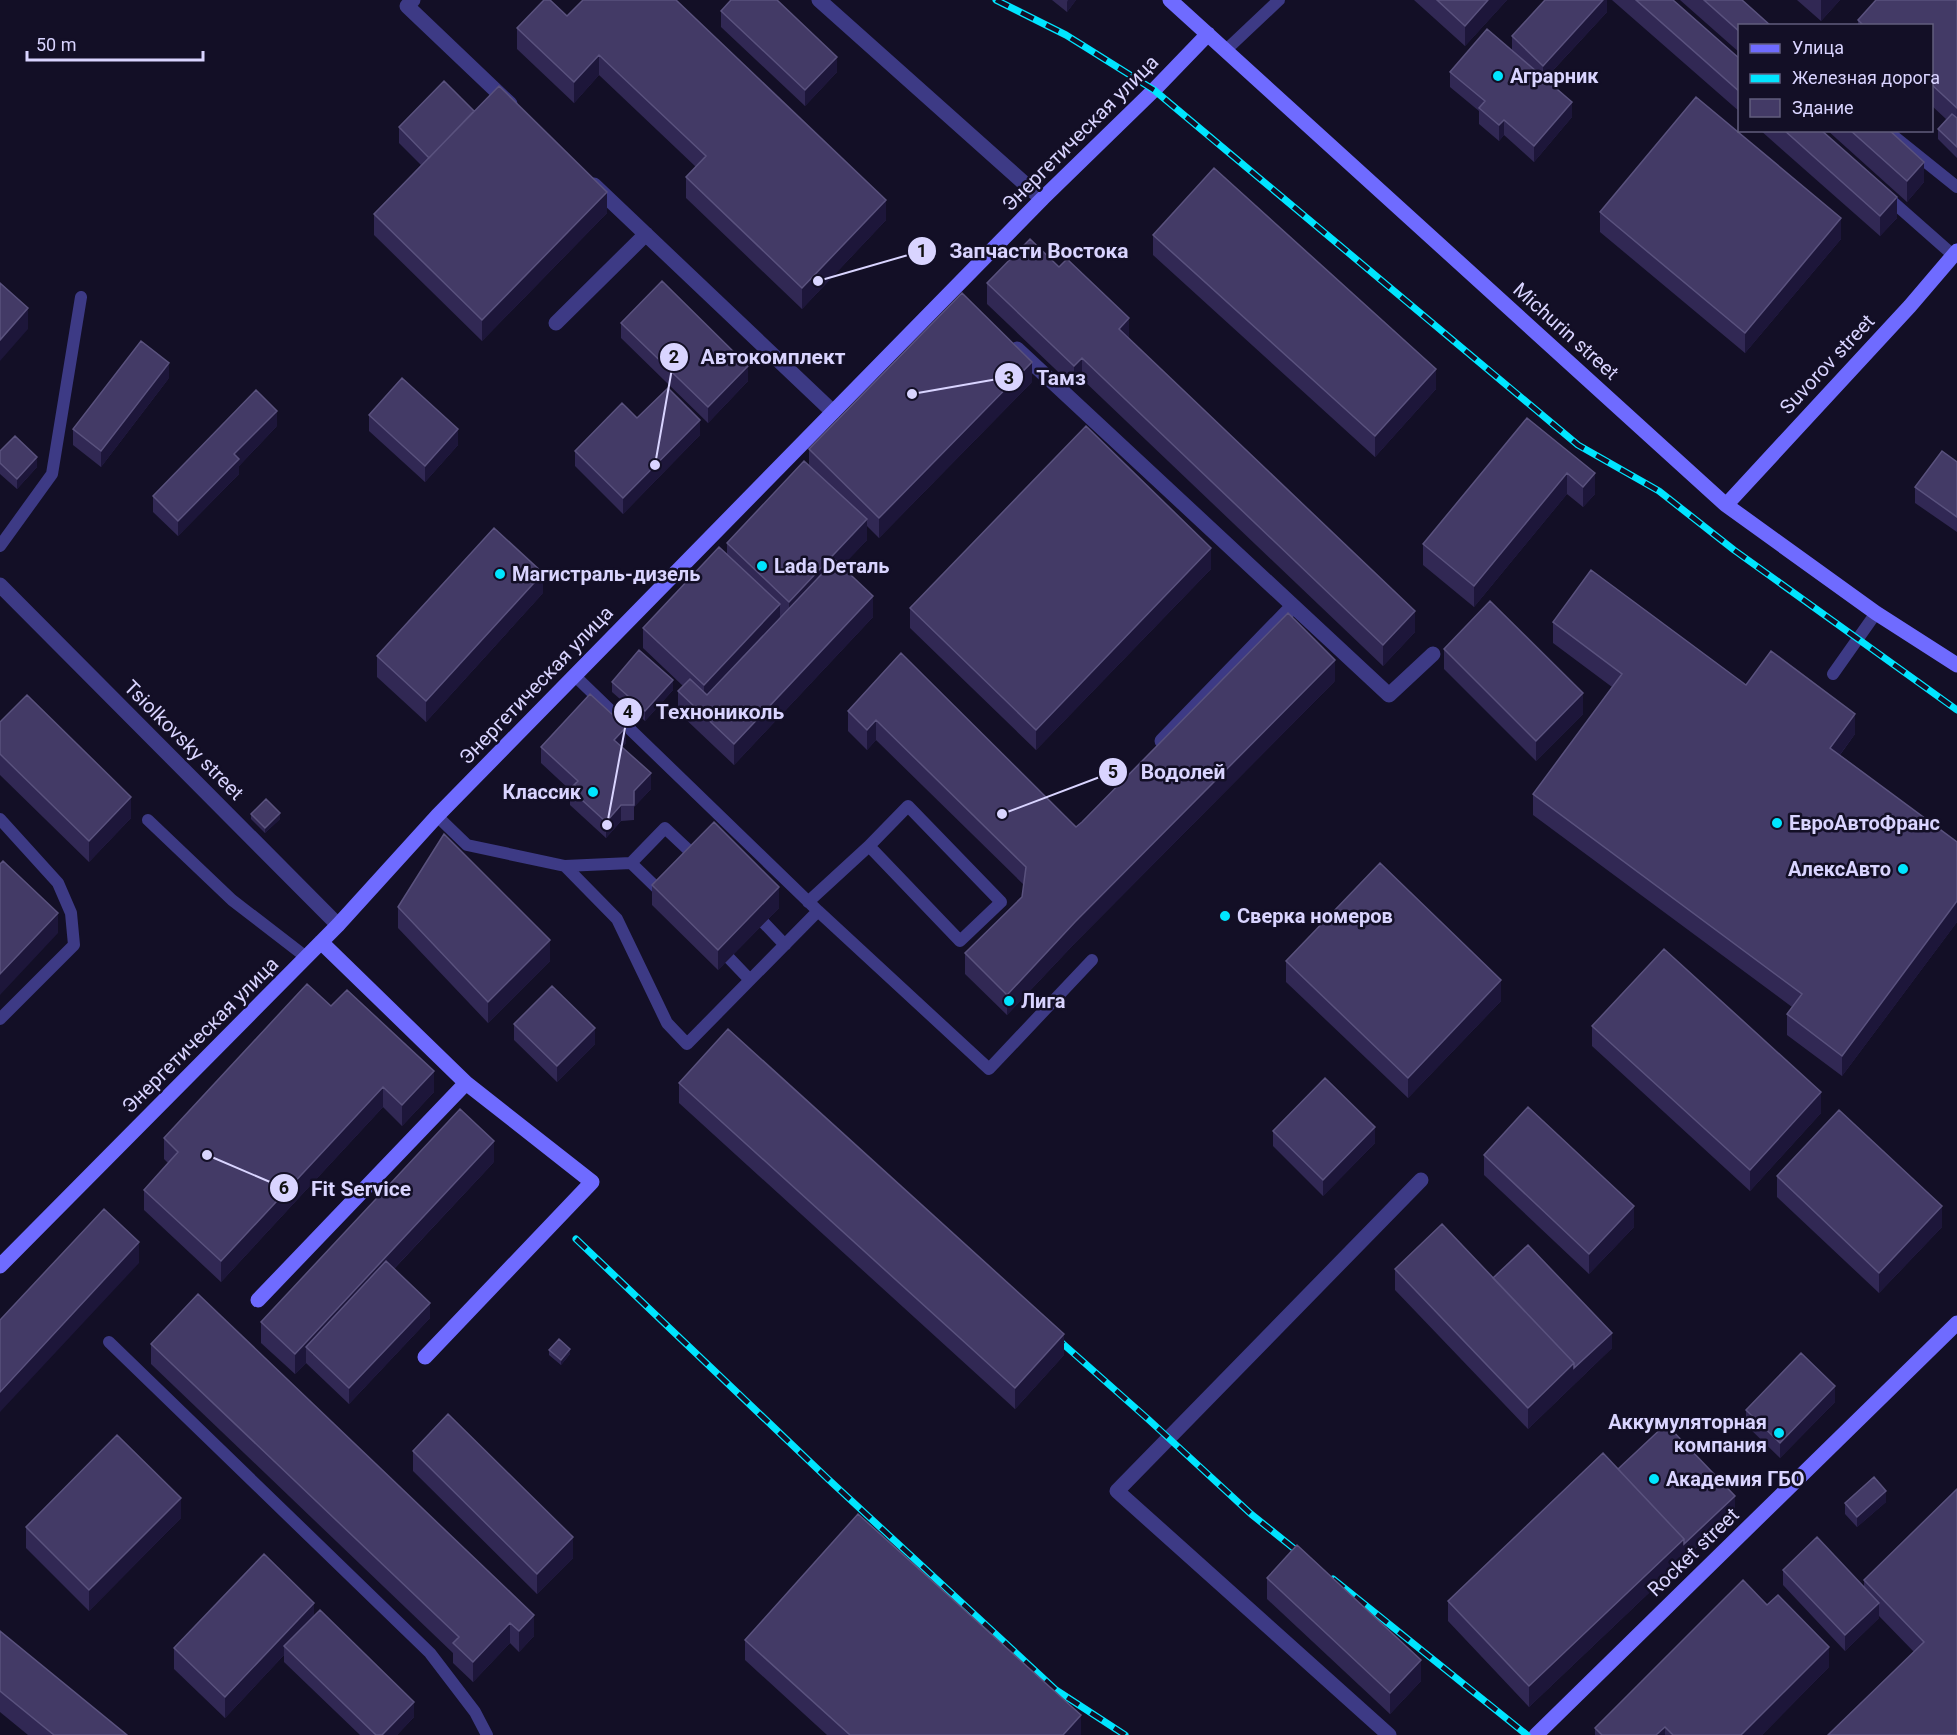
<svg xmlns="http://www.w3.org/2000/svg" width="1957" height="1735" viewBox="0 0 1957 1735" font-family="Roboto,sans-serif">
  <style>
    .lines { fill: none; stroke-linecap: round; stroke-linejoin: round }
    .lane { stroke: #3d3a85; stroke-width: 12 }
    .street { stroke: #3d3a85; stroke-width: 15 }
    .secondary { stroke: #6f6bff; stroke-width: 15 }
    .rail-casing { stroke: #00e5ff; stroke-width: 7 }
    .rail { stroke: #130f26; stroke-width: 4.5; stroke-dasharray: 14; stroke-linecap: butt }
    .wall { fill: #312854 }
    .shaded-wall { fill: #1d163a }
    .building { fill: #433a66; stroke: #5a527e; stroke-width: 1.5 }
    .poi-dot { fill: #00e5ff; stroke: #130f26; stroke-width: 2 }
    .labels { text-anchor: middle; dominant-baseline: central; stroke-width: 5; stroke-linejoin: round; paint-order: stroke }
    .poi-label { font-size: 20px; font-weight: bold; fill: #d9d4ff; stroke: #130f26; text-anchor: start }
    .street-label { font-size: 20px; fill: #d9d4ff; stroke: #130f26 }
    .leader { fill: none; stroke: #d9d4ff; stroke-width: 2 }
    .callout-dot { fill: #d9d4ff; stroke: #130f26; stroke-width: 2 }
    .mark-label { font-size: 18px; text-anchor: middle; font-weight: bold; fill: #111 }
    .callout-label { font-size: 21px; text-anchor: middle; font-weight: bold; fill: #d9d4ff; stroke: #130f26; stroke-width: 5; stroke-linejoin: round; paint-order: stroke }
  </style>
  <rect width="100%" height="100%" fill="#130f26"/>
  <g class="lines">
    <path class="lane" d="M1226,50L1279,0
      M1886,130L1957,187
      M1885,195L1953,255
      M0,546L52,474L81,297
      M1833,674L1876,613
      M575,676L818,911L989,1069L1092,960
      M437,816L467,845L565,866L617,919L667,1023L687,1044L818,911
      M0,819L58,883L71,913L74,945L0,1019
      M148,820L232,900L306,957
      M631,863L665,828L698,859
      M565,866L631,863L663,894
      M808,902L869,846L960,941L1001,902L908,806L869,846
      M764,923L785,945
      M729,958L750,980
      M109,1342L430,1653L475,1712L487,1735"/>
    <path class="street" d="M413,0L407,6L510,104
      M819,0L1042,199
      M594,185L833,412
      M556,323L646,234
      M1017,349L1389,695L1433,654
      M0,585L338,925
      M1162,741L1293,606
      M1389,1735L1117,1491L1421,1180"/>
    <path class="secondary" d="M1170,0L1726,505L1876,613L1957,665
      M1726,505L1910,306L1957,251
      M0,1266L338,925L437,816L1042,199L1154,90L1208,34
      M258,1300L466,1083L321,942
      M425,1357L592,1182L466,1083
      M1536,1735L1957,1323"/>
    <defs>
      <path id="rail" d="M996,0L1066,35L1154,90L1578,445L1659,491L1734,550L1957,710
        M576,1239L828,1479L1056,1690L1125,1735
        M1053,1335L1149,1420L1251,1514L1307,1559
        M1333,1579L1527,1735"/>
    </defs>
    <use href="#rail" class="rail-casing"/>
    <use href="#rail" class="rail"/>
  </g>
  <path class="wall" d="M1052,0H1076L1067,12Z
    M1414,0H1507L1465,46Z
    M1607,0V12L1545,79L1572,117L1534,162L1504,135L1499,141L1479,124V111L1450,87V72L1512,50V36Z
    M1612,0H1673L1740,59V112Z
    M1680,0H1742L1740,26V53Z
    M1797,0H1840L1821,21Z
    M1957,0V158L1938,139V129L1946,119L1932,106V26H1858V20Z
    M721,11L837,72L805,106L721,27Z
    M567,16L886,220L802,309L686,198V177L696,167L599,75L574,103L517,49V28Z
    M474,111L607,213L482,341L374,235V214L421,165L399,143V127Z
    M1760,130H1821L1897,218L1880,236Z
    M1827,130H1889L1924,182L1907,202Z
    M1600,212L1841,239L1745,353L1600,232Z
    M1153,235L1436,389L1375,457L1153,255Z
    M987,283L1129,338L1415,632L1383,666L1082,379L1074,387L987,304Z
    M621,323L748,381L708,423L621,338Z
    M169,378L101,467L73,445V429Z
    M1032,382L879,538L867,526V540L842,566L873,617L734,765L678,712V691L683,686L643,648V628L727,553V543L809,465V449Z
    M369,415L458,445L425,482L369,431Z
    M637,418L700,435L623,514L575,466V451Z
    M1527,418L1595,494L1583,507L1567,494L1474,607L1423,565V544Z
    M277,426L239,466V474L178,536L153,512V496Z
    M0,451L37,467L17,489L0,474Z
    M1957,462V532L1915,503V487Z
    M1211,569L1036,750L910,628V608Z
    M543,593L426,722L377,677V656Z
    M1553,622L1746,685L1855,734L1840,755L1957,842V922L1842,1076L1787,1035V1014L1792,1007L1533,815V794L1612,687L1553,643Z
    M1444,649L1583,714L1536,761L1444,669Z
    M901,653L1076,827L1335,681L1075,943L1007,1015L965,974V953L1022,897L1024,885L876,740L867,750L848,731V711Z
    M612,682L673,690L645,721L612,692Z
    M0,722L131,818L89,862L0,775Z
    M626,743L622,747L651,789L634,807V820L621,821L606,838L570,805V790L541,763V747Z
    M251,814L280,819L265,833L251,819Z
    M652,885L779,908L718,970L652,905Z
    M398,907L550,961L488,1023L398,928Z
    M1286,961L1501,1001L1408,1098L1286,982Z
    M331,1006L434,1092L402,1126L383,1107L221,1282L144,1210V1190L168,1163L164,1159V1138Z
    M514,1024L595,1044L557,1082L514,1040Z
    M1592,1026L1821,1113L1750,1191L1592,1046Z
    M679,1083L1064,1355L1015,1409L679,1103Z
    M1273,1131L1375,1143L1323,1196L1273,1146Z
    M1484,1155L1634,1227L1589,1274L1484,1175Z
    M494,1162L394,1269L430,1318L349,1404L306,1363L295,1374L261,1343V1322Z
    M1777,1176L1942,1227L1879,1293L1777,1197Z
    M1395,1269L1493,1278L1612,1348L1528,1429L1395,1290Z
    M151,1344L534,1636L519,1652L510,1643L473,1682L453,1663V1653L151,1364Z
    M549,1350L570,1354L561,1365L549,1355Z
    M1835,1402L1780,1458L1746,1425V1410Z
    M413,1451L573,1558L537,1594L413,1471Z
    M1618,1469L1735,1511L1529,1707L1448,1621V1601Z
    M1957,1489V1735L1914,1652L1879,1616V1618L1845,1651L1783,1585V1570L1864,1587V1580Z
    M1886,1502L1857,1527L1845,1514V1503Z
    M181,1518L89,1611L26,1548V1527Z
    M1267,1578L1421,1681L1390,1714L1267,1599Z
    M314,1615L414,1717L397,1735H360L284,1662V1655L225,1718L174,1669V1648Z
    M0,1631L127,1735H28L0,1712Z
    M745,1640L1081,1735H827L745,1660Z
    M1829,1667L1762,1735H1595V1728Z"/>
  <path class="shaded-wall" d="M1068,0H1076L1067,12V2Z
    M1488,0H1507L1465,46V26Z
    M1603,0H1607V12L1543,81V66Z
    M1821,0H1840L1821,21Z
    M599,55V75L574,103V82Z
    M837,57V72L805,106V90Z
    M1572,102V117L1534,162V146Z
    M1504,120V135L1499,141V125Z
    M1924,162V182L1907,202V181Z
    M607,192V213L482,341V320Z
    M1897,197V218L1880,236V216Z
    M886,200V220L802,309V288Z
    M1841,218V239L1745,353V333Z
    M28,308V329L0,361V340Z
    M1129,318V339L1119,329Z
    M1082,358V379L1074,387V366Z
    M1032,362V382L879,538V518Z
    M169,363V378L101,467V451Z
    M748,366V381L708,423V407Z
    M1436,369V389L1375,457V436Z
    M277,411V426L239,466V474L178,536V521L234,454Z
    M700,420V435L623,514V498Z
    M458,429V445L425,482V466Z
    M37,457V467L17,489V479Z
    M1567,473V494L1474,607V586Z
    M1595,473V494L1583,507V487Z
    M867,519V540L789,623V602Z
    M1211,548V569L1036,750V730Z
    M543,573V593L426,722V701Z
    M873,596V617L734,765V744Z
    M780,604V625L704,706V685Z
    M1415,611V632L1383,666V645Z
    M1335,660V681L1075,943L1007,1015V995L1075,922Z
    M673,680V690L645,721V711Z
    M1583,693V714L1536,761V741Z
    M1855,714V734L1830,768V748Z
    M876,720V740L867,750V730Z
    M626,727V743L614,756V740Z
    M651,773V789L634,807V820V791Z
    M131,797V818L89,862V841Z
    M621,805V821L606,838V822Z
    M280,813V819L265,833V828Z
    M779,887V908L718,970V950Z
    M1957,901V922L1842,1076V1056Z
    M58,913V933L0,995V974Z
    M550,940V961L488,1023V1002Z
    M1501,980V1001L1408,1098V1078Z
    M595,1028V1044L557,1082V1066Z
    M434,1071V1092L402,1126V1105Z
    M383,1087V1107L221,1282V1261Z
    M1821,1092V1113L1750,1191V1170Z
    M1375,1127V1143L1323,1196V1180Z
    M494,1141V1162L313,1355L306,1347V1363L295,1374V1354Z
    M1634,1206V1227L1589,1274V1254Z
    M1942,1206V1227L1879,1293V1273Z
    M139,1242V1263L0,1412V1392Z
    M430,1303V1318L349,1404V1388Z
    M1612,1333V1348L1528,1429V1408L1574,1363Z
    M1064,1334V1355L1015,1409V1388Z
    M570,1349V1354L561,1365V1360Z
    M1835,1386V1402L1780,1458V1443Z
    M1886,1491V1502L1857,1527V1517Z
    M1735,1496V1511L1529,1707V1686L1684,1539Z
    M181,1498V1518L89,1611V1590Z
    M573,1537V1558L537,1594V1574Z
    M314,1603V1624L284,1646V1655L225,1718V1697Z
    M1879,1603V1618L1845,1651V1635Z
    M534,1615V1636L519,1652V1631Z
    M510,1623V1643L473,1682V1662Z
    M1829,1647V1667L1762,1735H1741Z
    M1421,1660V1681L1390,1714V1693Z
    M414,1702V1717L397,1735H382Z
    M1081,1715V1735H1063Z
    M1665,1727V1735H1656Z"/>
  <path class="building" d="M544,0H550L567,16L583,0H676L886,200L802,288L686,177L706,156L599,55L574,82L517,28Z
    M731,0H777L837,57L805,90L721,11Z
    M1437,0H1488L1465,26Z
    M1545,0H1603L1543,66L1512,36Z
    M1636,0H1673L1740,59V92Z
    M1704,0H1742L1771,26H1740V32Z
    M1876,0H1957V108L1932,85V26H1864L1858,20Z
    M1487,29L1572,102L1534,146L1504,120L1499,125L1479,108L1485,101L1450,72Z
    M444,81L474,111L429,158L399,127Z
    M499,86L607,192L482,320L374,214Z
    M1696,97L1841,218L1745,333L1600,212Z
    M1952,114L1957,118V147L1938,129Z
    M1784,130H1821L1897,197L1880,216Z
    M1850,130H1889L1924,162L1907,181Z
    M1214,168L1436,369L1375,436L1153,235Z
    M1030,239L1059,267L1067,259L1129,318L1119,329L1415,611L1383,645L1082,358L1074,366L987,283Z
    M662,281L748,366L708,407L621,323Z
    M0,283L28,308L0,340Z
    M962,293L1032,362L879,518L809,449Z
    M141,341L169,363L101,451L73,429Z
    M402,378L458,429L425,466L369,415Z
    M668,388L700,420L623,498L575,451L622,403L637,418Z
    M256,390L277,411L234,454L239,459L178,521L153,496Z
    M1527,418L1595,473L1583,487L1567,473L1474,586L1423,544Z
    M1086,426L1211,548L1036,730L910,608Z
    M15,436L37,457L17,479L0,463V451Z
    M1942,451L1957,462V517L1915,487Z
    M804,461L867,519L789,602L727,543Z
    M494,528L543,573L426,701L377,656Z
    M719,547L780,604L704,685L643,628Z
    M835,560L873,596L734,744L678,691L690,679L707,695Z
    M1591,570L1746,685L1771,651L1855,714L1830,748L1957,842V901L1842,1056L1787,1014L1802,994L1533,794L1622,674L1553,622Z
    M1490,601L1583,693L1536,741L1444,649Z
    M1288,613L1335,660L1075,922L1007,995L965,953L1022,897L1026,867L876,720L867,730L848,711L901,653L1076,827L1082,822Z
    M639,650L673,680L645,711L612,682Z
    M590,694L626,727L614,740L651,773L634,791V805H621L606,822L570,789L578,781L541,747Z
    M27,695L131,797L89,841L0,754V722Z
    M266,799L280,813L265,828L251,814Z
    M714,822L779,887L718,950L652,885Z
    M444,834L550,940L488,1002L398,907Z
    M3,861L58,913L0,974V864Z
    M1380,863L1501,980L1408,1078L1286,961Z
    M1664,949L1821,1092L1750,1170L1592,1026Z
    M307,984L331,1006L347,990L434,1071L402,1105L383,1087L221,1261L144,1190L178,1152L164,1138Z
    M552,986L595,1028L557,1066L514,1024Z
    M728,1029L1064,1334L1015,1388L679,1083Z
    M1325,1078L1375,1127L1323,1180L1273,1131Z
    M1528,1107L1634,1206L1589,1254L1484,1155Z
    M460,1109L494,1141L295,1354L261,1322Z
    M1839,1110L1942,1206L1879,1273L1777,1176Z
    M104,1209L139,1242L0,1392V1320Z
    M1442,1224L1574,1363L1528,1408L1395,1269Z
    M1528,1245L1612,1333L1574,1368V1363L1493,1278Z
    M386,1261L430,1303L349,1388L306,1347Z
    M198,1294L534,1615L519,1631L510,1623L473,1662L453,1643L459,1637L151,1344Z
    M559,1339L570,1349L561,1360L549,1350Z
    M1801,1353L1835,1386L1780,1443L1746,1410Z
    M448,1414L573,1537L537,1574L413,1451Z
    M1666,1424L1735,1496L1684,1544V1539L1618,1469Z
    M117,1435L181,1498L89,1590L26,1527Z
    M1603,1453L1684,1539L1529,1686L1448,1601Z
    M1874,1477L1886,1491L1857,1517L1845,1503Z
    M1957,1489V1735H1828L1924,1642L1864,1580Z
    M858,1514L1081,1715L1063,1735H850L745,1640Z
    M1817,1537L1879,1603L1845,1635L1783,1570Z
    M1297,1545L1421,1660L1390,1693L1267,1578Z
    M264,1554L314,1603L225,1697L174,1648Z
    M1743,1580L1767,1605L1778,1595L1829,1647L1741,1735H1673L1665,1727L1656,1735H1602L1595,1728Z
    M320,1610L414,1702L382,1735H376L284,1646Z
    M0,1631L127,1735H54L0,1691Z"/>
  <g class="poi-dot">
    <circle cx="1498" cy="76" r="6"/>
    <circle cx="762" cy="566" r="6"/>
    <circle cx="500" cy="574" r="6"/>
    <circle cx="593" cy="792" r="6"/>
    <circle cx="1777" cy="823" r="6"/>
    <circle cx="1903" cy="869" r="6"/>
    <circle cx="1225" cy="916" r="6"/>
    <circle cx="1009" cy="1001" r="6"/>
    <circle cx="1779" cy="1433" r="6"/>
    <circle cx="1654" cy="1479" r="6"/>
  </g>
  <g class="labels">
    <g class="poi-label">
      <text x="1510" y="76">Аграрник</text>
      <text x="774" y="566">Lada Dеталь</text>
      <text x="512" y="574">Магистраль-дизель</text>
      <text x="581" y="792" text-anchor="end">Классик</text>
      <text x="1789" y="823">ЕвроАвтоФранс</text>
      <text x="1891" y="869" text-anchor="end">АлексАвто</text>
      <text x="1237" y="916">Сверка номеров</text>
      <text x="1021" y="1001">Лига</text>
      <text x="1767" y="1422" text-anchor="end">Аккумуляторная<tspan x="1767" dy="23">компания</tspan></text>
      <text x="1666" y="1479">Академия ГБО</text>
    </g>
    <g class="street-label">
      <text transform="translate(1080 133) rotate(-45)">Энергетическая улица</text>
      <text transform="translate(1566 331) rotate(42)">Michurin street</text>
      <text transform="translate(1827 364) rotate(-47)">Suvorov street</text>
      <text transform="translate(536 685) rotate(-46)">Энергетическая улица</text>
      <text transform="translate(184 740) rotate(45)">Tsiolkovsky street</text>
      <text transform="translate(200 1035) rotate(-45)">Энергетическая улица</text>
      <text transform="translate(1693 1552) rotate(-44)">Rocket street</text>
    </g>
  </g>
  <path class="leader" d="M818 281L922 251M655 465L674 357M912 394L1009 377M607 825L628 712M1002 814L1113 772M207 1155L284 1188"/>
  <g class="callout-dot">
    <circle cx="818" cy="281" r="6"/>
    <circle cx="655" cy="465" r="6"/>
    <circle cx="912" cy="394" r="6"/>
    <circle cx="607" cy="825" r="6"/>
    <circle cx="1002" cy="814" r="6"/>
    <circle cx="207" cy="1155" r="6"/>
    <circle cx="922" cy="251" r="15"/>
    <circle cx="674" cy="357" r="15"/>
    <circle cx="1009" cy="377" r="15"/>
    <circle cx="628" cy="712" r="15"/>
    <circle cx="1113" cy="772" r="15"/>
    <circle cx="284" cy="1188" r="15"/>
  </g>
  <g class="mark-label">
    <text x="922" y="257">1</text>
    <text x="674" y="363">2</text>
    <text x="1009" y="384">3</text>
    <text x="628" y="718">4</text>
    <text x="1113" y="778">5</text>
    <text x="284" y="1194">6</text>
  </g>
  <g class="callout-label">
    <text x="1039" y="258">Запчасти Востока</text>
    <text x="773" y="364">Автокомплект</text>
    <text x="1061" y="385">Тамз</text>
    <text x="720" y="719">Технониколь</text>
    <text x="1183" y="779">Водолей</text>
    <text x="361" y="1196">Fit Service</text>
  </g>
  <rect x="1738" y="24" width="195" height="108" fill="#130f26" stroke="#625e7d" stroke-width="1.5"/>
  <rect x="1750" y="44" width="30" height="9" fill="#6f6bff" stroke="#625e7d" stroke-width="1.5"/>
  <text x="1792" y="54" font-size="18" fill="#d9d4ff">Улица</text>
  <rect x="1750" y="74" width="30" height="9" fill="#00e5ff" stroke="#625e7d" stroke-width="1.5"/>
  <text x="1792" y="84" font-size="18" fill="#d9d4ff">Железная дорога</text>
  <rect x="1750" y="99" width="30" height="18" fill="#433a66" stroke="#625e7d" stroke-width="1.5"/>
  <text x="1792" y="114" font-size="18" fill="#d9d4ff">Здание</text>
  <path d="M27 51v9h176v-9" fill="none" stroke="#d9d4ff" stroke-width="3"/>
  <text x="36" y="51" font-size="18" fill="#d9d4ff" stroke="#130f26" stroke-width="4.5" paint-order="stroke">50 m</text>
</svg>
